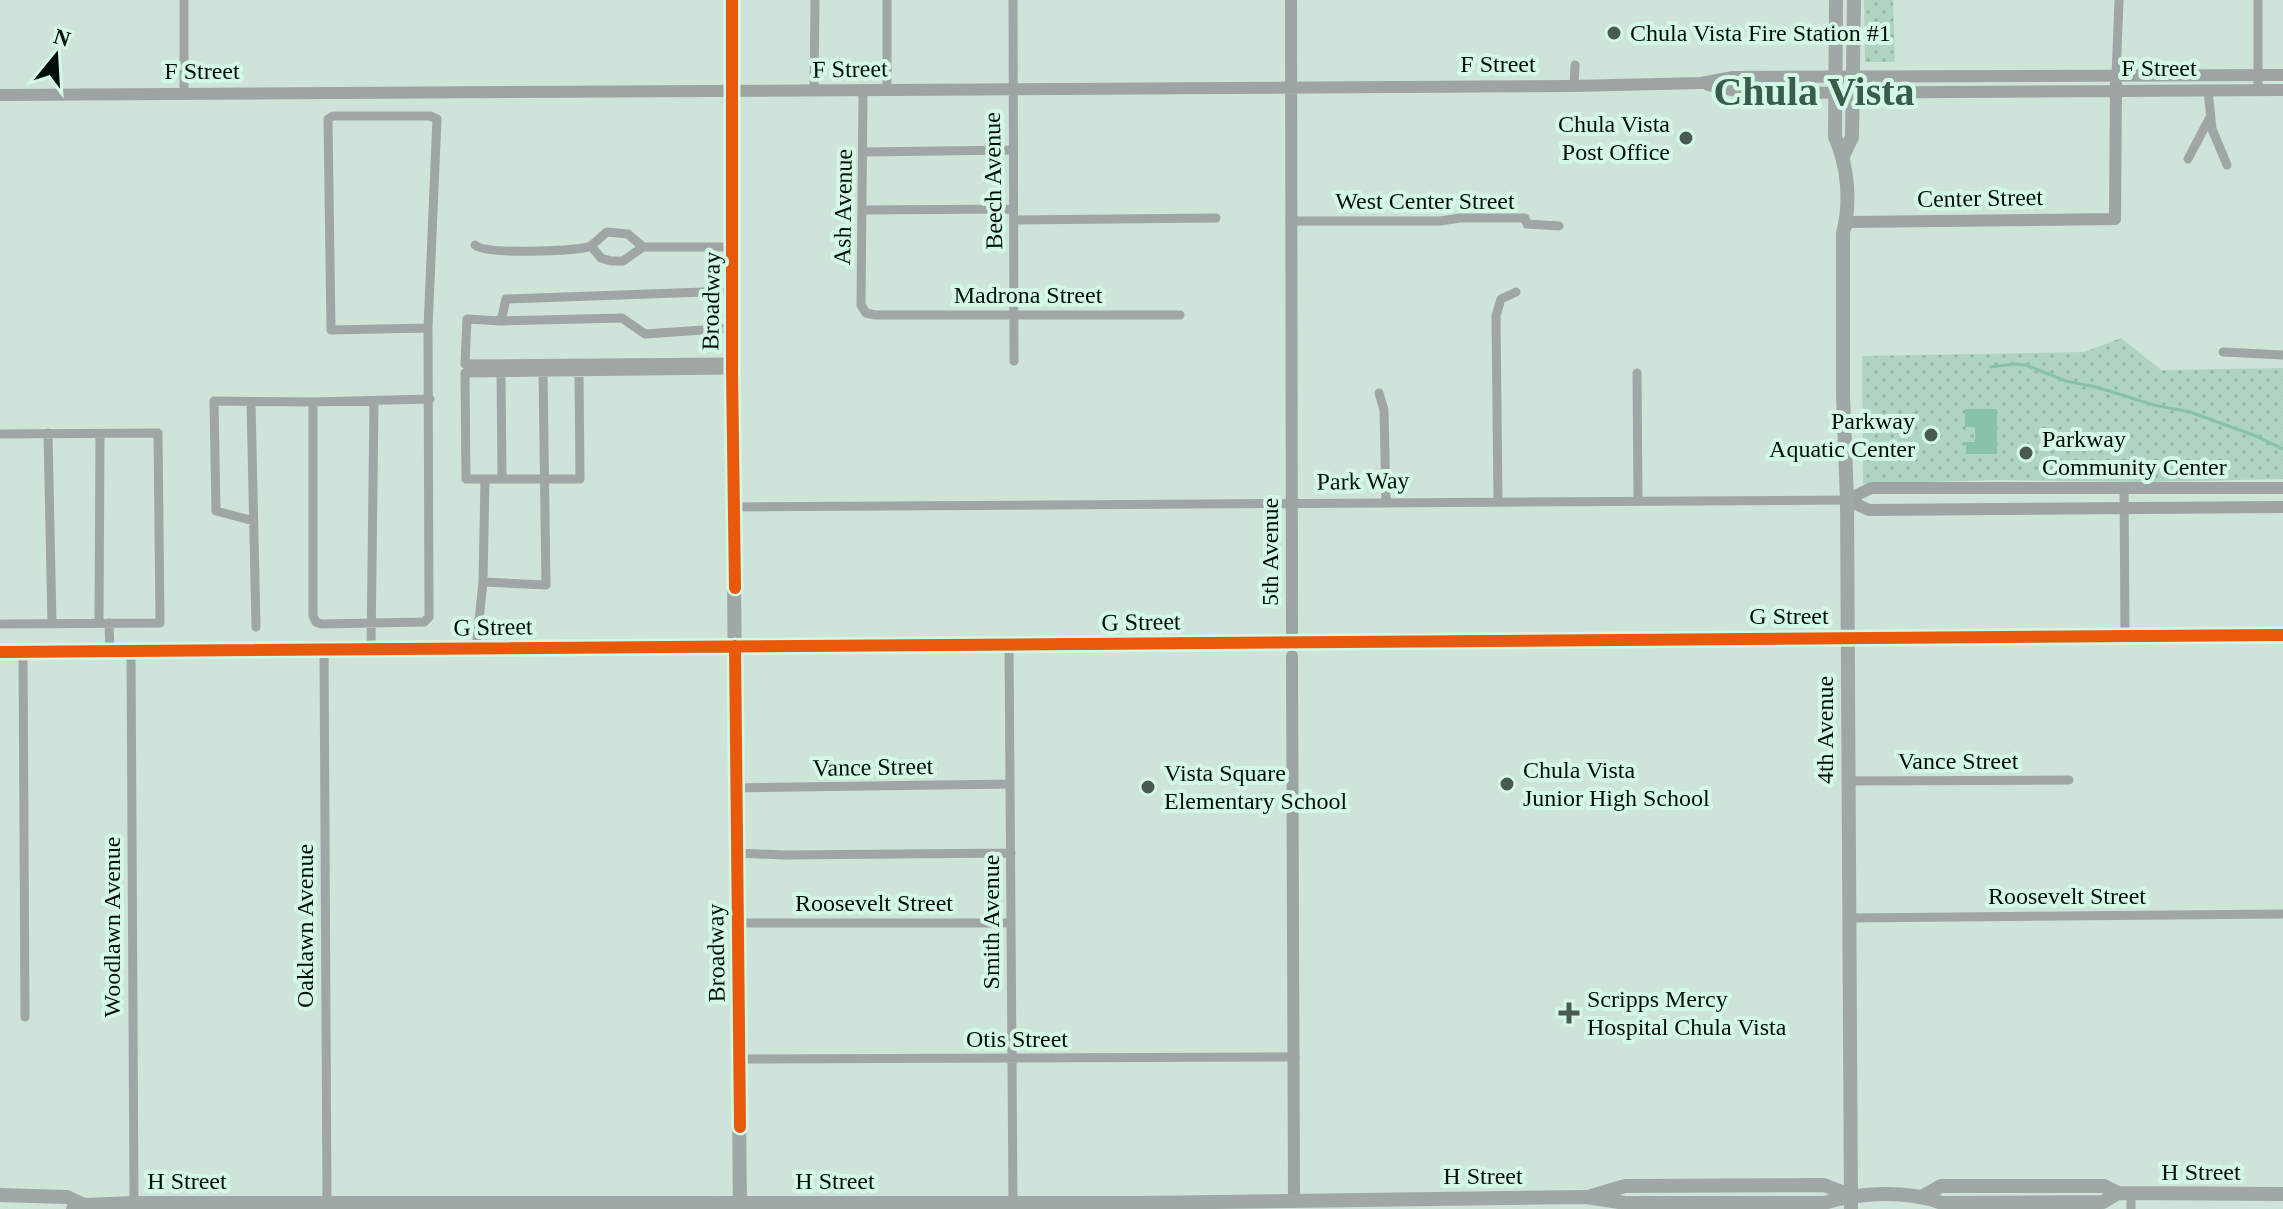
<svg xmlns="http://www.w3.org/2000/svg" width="2283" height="1209" viewBox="0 0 2283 1209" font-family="Georgia,serif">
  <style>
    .park { fill: url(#park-dots) }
    .water { fill: #87c3a8 }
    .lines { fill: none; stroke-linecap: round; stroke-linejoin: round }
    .stream { stroke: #87c3a8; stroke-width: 3 }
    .street { stroke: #a0a5a5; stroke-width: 9 }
    .secondary { stroke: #9da4a3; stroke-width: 12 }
    .primary { stroke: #9fa8a6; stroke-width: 14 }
    .cycleway-casing { stroke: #d3f9e6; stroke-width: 17 }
    .cycleway { stroke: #e8590c; stroke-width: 12 }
    .poi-dot { fill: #4a5952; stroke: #d3f9e6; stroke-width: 3 }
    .labels { text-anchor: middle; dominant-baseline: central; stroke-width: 8; stroke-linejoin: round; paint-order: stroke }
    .poi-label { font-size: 24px; fill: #030e09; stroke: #d3f9e6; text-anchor: start }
    .street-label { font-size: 24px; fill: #030e09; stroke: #d3f9e6 }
    .town-label { font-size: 40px; font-weight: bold; fill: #3a5c4d; stroke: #d3f9e6 }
  </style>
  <defs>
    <pattern id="park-dots" width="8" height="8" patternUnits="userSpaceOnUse" patternTransform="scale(2)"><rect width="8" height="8" fill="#b0d4c2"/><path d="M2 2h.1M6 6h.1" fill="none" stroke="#96b5a5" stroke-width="1.8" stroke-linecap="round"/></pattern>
  </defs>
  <rect width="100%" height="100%" fill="#cee4d9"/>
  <path class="park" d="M1864,0H1893L1895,62H1865Z
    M2121,338L2161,370L2283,368V479L2142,482L1997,480L1863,484L1862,356L2084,352Z"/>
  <path class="water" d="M1965,409H1997V454H1966V442H1975V427H1965Z"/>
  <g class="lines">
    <path class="stream" d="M1991,367L2013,364L2026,365L2066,381L2096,387L2154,405L2190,412L2256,436L2283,449"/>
    <path class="street" d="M1013,0L1014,361
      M2258,0V90
      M2116,77L2119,0
      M1574,86L1575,65
      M887,90V0
      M2208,90L2212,129L2227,165
      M814,91L815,0
      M863,91L861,305L866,313L875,315H1180
      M184,93V0
      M864,152L1013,150
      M2188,159L2209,119
      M864,210L1013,209
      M1014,220L1216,218
      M1290,221H1440L1460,218H1525L1527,224L1559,226
      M475,245C486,255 570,251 588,247C594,245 601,236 607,232L628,234L643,247
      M591,246L601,258L611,261H623L643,247H733
      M501,321L506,299L732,291
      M2223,352L2283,355
      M732,362L465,364L467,319L501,321L622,318L645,334L732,328
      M501,373L502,478
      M579,373L580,479H466L465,373L732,370
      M1637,373L1638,500
      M1379,393L1384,410L1386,502
      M251,402L256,627
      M313,402V616L316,622L321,624L424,622L429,617L428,328L437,119L430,116H333L328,119L331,330L428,328
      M48,433L52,624
      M0,434L158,433L160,623L0,624
      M2124,487L2125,636
      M1498,501L1496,316L1501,299L1516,292
      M735,507L1847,500
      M254,521L216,511L214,401L313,402L430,399
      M483,582L546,585L543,372
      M99,623L100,434
      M109,623L110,650
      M1009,643L1013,1202
      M324,649L327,1203
      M371,649L374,401
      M476,649L483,582L485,479
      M131,650L134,1203
      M23,652L25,1017
      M1848,781L2069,780
      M736,788L1010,784
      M736,853L784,855L1011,853
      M1851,918L2283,914
      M738,923H1010
      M740,1059L1295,1057
      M2131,1209V1193"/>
    <path class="secondary" d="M1291,0L1292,642
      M1708,85L1740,92L1781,93L2283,90
      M0,95L1574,86L1701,83L1733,77L2283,75
      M1846,222L2115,219L2116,83
      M1847,500L1871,488H2283
      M1847,500L1869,510L2283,507
      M0,652L2283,635
      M1292,656L1294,1199"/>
    <path class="primary" d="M732,0V370L740,1209
      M1836,0L1835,137C1848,166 1851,203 1843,233V395L1847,500L1851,1209
      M1843,156L1852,137L1854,0
      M0,1195L67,1197L84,1205
      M1591,1196L1625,1186L1824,1185L1850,1195
      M1923,1196L1941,1186H2104L2118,1193L2283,1194
      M719,1203H1140L1586,1197L1625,1203H1824C1860,1192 1907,1190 1942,1203L2103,1202L2118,1193
      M73,1209L84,1205L134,1203H715"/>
    <defs>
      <path id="cycleway" d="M732,0V370L735,588
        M735,646L740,1127
        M0,652L2283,635"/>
    </defs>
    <use href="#cycleway" class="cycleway-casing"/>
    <use href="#cycleway" class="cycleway"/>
  </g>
  <g class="poi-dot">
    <circle cx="1614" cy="33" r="8"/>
    <circle cx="1686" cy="138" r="8"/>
    <circle cx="1931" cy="435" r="8"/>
    <circle cx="2026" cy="453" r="8"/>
    <circle cx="1507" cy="784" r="8"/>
    <circle cx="1148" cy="787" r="8"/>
    <path d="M1565 1001h8v8h8v8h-8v8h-8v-8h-8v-8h8z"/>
  </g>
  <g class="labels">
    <g class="poi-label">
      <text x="1630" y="33">Chula Vista Fire Station #1</text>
      <text x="1670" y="124" text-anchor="end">Chula Vista<tspan x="1670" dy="28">Post Office</tspan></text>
      <text x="1915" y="421" text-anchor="end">Parkway<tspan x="1915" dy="28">Aquatic Center</tspan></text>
      <text x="2042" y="439">Parkway<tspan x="2042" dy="28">Community Center</tspan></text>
      <text x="1523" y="770">Chula Vista<tspan x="1523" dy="28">Junior High School</tspan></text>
      <text x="1164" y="773">Vista Square<tspan x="1164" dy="28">Elementary School</tspan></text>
      <text x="1587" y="999">Scripps Mercy<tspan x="1587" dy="28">Hospital Chula Vista</tspan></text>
    </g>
    <g class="street-label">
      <text x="1498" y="64">F Street</text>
      <text x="2159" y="68">F Street</text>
      <text transform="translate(850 69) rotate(-1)">F Street</text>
      <text x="202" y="71">F Street</text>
      <text transform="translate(993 181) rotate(-91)">Beech Avenue</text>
      <text transform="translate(1980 198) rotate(-1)">Center Street</text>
      <text x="1425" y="201">West Center Street</text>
      <text transform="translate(843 207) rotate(-89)">Ash Avenue</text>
      <text x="1028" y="295">Madrona Street</text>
      <text transform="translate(711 301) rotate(-89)">Broadway</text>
      <text transform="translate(1363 481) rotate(-1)">Park Way</text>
      <text transform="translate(1270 552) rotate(-90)">5th Avenue</text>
      <text x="1789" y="616">G Street</text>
      <text transform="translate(1141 622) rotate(-1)">G Street</text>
      <text transform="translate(493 627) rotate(-1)">G Street</text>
      <text transform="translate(1825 730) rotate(-90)">4th Avenue</text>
      <text x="1958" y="761">Vance Street</text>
      <text transform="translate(873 767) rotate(-1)">Vance Street</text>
      <text x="2067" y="896">Roosevelt Street</text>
      <text x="874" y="903">Roosevelt Street</text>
      <text transform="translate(991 922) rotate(-90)">Smith Avenue</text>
      <text transform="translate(305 926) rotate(-90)">Oaklawn Avenue</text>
      <text transform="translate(112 927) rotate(-90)">Woodlawn Avenue</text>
      <text transform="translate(716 953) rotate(-91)">Broadway</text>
      <text x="1017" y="1039">Otis Street</text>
      <text x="2201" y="1172">H Street</text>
      <text x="1483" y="1176">H Street</text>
      <text x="187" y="1181">H Street</text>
      <text x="835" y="1181">H Street</text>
    </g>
    <g class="town-label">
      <text x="1814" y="91">Chula Vista</text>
    </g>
  </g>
  <g transform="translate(56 56) rotate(18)" stroke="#d3f9e6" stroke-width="6" paint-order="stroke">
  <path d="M0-6L14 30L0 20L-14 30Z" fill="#030e09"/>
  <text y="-12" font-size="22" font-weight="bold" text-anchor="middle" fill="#030e09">N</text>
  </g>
</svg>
